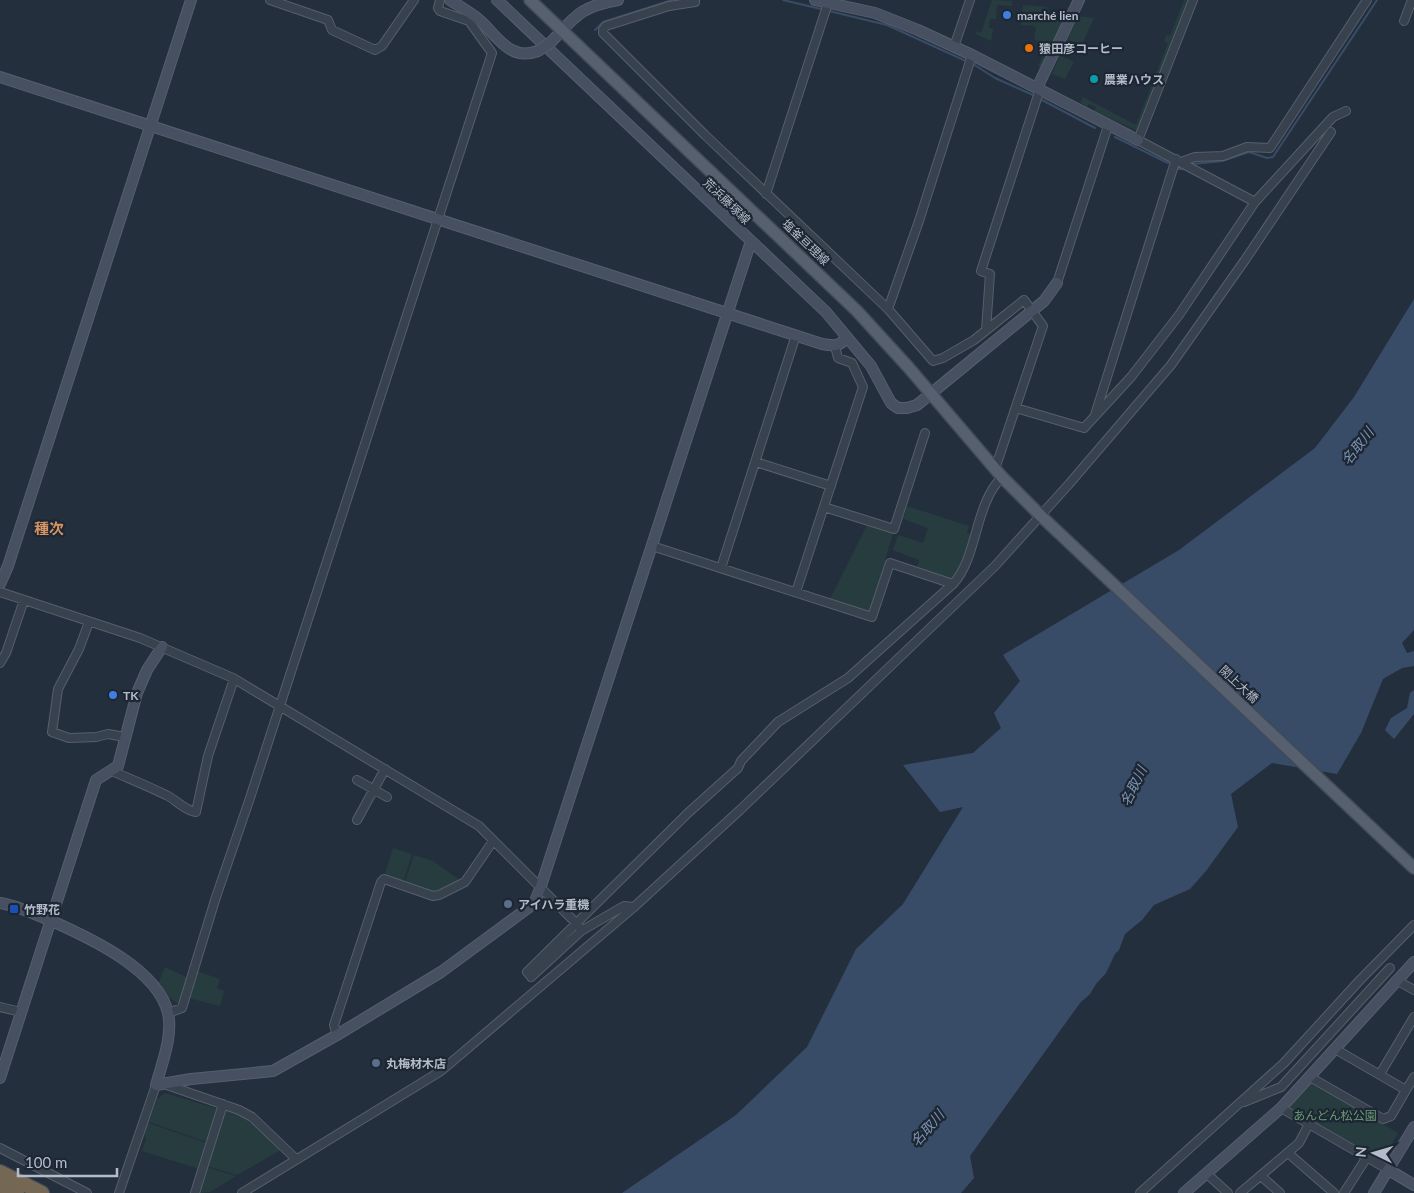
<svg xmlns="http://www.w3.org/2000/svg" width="1414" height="1193" viewBox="0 0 1414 1193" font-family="Lato,'Noto Sans JP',sans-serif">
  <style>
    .green { fill: #263c3f }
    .water { fill: #394c67 }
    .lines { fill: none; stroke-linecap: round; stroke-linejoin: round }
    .stream { stroke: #394c67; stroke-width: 2 }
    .street-casing { stroke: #565f6c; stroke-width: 10 }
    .secondary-casing { stroke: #565f6c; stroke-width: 12 }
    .primary-casing { stroke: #414a57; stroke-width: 14 }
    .highway-casing { stroke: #434c59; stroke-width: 16 }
    .street { stroke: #38414e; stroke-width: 8 }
    .secondary { stroke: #465061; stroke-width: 10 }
    .primary { stroke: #56606e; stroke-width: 11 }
    .highway { stroke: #746855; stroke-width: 14 }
    .secondary-bridge-casing { stroke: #565f6c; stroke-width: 12; stroke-linecap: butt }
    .secondary-bridge { stroke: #465061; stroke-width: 10 }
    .shop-dot { fill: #3f7fe0; stroke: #1d2633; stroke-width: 2 }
    .food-dot { fill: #e8710a; stroke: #1d2633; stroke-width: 2 }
    .culture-dot { fill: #0f9aa8; stroke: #1d2633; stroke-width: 2 }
    .service-dot { fill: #5c6f8a; stroke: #1d2633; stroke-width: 2 }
    .transit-dot { fill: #1a4fb4; stroke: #1d2633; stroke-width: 2 }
    .labels { text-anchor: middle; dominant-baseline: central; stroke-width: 4.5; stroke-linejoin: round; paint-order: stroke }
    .poi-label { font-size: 12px; font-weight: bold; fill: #b4bcc9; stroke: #1d2633; text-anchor: start }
    .street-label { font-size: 12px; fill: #b4bcc9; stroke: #1d2633 }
    .park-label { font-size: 12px; fill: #6b9a76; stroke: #1d2633 }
    .water-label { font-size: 14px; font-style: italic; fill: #7c92b1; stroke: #1d2633 }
    .quarter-label { font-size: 15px; font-weight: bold; fill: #d59563; stroke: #1d2633 }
  </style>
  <rect width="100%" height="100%" fill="#242f3e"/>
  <path class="green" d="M992,0L1012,1V6L997,5L996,19H990L989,28L993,29L991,41L976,34L977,31L981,33Z
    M1184,0H1192L1138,131L1094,111L1096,107L1089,104L1087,107L1080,103L1083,97L1136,125L1168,43L1164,41L1166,35L1170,36Z
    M1023,5L1047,7L1049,13L1066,14L1041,68L1038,66L1047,46L1034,39L1036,29L1034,26L1021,25Z
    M1078,16L1094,18L1078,53L1071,56L1061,52Z
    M1060,55L1074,62L1065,79L1052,74Z
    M907,506L969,526L967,533L971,534L961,569L951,580L917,569L919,560L893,550L898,535L923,543L928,528L903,519Z
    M867,525L893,533L885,560L887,561L870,614L829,601Z
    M393,848L412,854L403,883L384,877Z
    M414,855L433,861L461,881L435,893L404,884Z
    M165,967L188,978L179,1005L164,993L158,984Z
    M196,971L220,979L217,988L224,991L220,1006L188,998Z
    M1315,1083L1398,1133L1383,1161L1344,1138L1343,1140L1291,1110L1290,1105L1310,1084Z
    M165,1093L218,1109L207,1142L149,1122L157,1099Z
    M226,1109C250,1118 262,1133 281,1150L237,1175L206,1166Z
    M148,1123L207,1143L199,1169L142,1151L146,1139L144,1134Z
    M206,1167L236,1176L210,1192L198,1193Z"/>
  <path class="water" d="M1414,299V630L1402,643L1407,653L1414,651V666L1402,668L1383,679L1361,733L1337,774L1272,763L1231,794L1238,827L1206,871L1190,889L1154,905L1142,920L1125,934L1119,950L1115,954L1106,973L1096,984L1090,994L1080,1003L970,1156L974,1178L961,1193H622L736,1115L807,1047L856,949L903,904L963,807L940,812L903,765L973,753L1001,728L994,713L1020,681L1003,655L1179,550L1315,448L1354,397Z
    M1414,690V714L1394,739L1385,730L1391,718L1407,708L1410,693Z"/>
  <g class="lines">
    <path class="stream" d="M783,0L821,9
      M829,11L887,25L966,61
      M595,30L603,22L672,0
      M973,64L995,78L1033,95
      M1042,100L1095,128
      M1115,137L1168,163
      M1193,164L1222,161L1249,152L1267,158L1273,157L1377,0
      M1178,169H1183"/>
    <defs>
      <path id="street" d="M270,0L328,20L332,30L375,50L382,46L414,0
        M695,0V2L669,6L606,26L603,30V33L705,135L888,309
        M1404,21L1412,0
        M954,47L970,0
        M972,55L919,221L888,309L933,361L943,358L974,340L1024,300L1043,326L995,469
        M1181,162L1195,157L1223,156L1247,147L1270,148L1367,0
        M766,194L828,3
        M1255,202L1333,117L1346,111
        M1057,283L1108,126
        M986,330L990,274L981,271L1040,89
        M1016,408L1084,428L1131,377L1179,315L1255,202L1138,140L1193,0
        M1095,415L1176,159
        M756,462L831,486
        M824,507L894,529L925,433
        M652,546L872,617L890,563L953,584C978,557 974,505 1002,477
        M721,568L796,335
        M0,592L140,638L233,678L479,826L577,924L581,931L624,906L633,907
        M796,592L863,387L852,363L838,358L835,346
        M89,622L79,649L58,689L52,732L69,738L96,737L108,734L125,737
        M0,663L6,653L24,600
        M112,771C130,779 148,786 166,795C177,800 183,810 196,812L208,756L234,679
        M357,780L387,797
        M357,820L385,769
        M581,931L531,977L527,972L688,813L738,768L741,761L778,722L848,678L953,584
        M1396,980L1414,990
        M0,1007L21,1012
        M168,1013L182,1008L216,897L250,798L492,53L469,21L440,11L438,8L440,0
        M337,1035L334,1025L381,882L384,879L433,896L439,895L465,882L493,841
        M1380,1074L1414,1017
        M1310,1077L1383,1119L1391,1116L1406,1090L1335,1049
        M164,1084L239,1110L252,1117L296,1159
        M1406,1090L1414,1077
        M1244,1102L1281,1087L1390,968
        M1281,1108L1389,1170
        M0,1148L87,1193
        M1288,1153L1334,1193
        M1207,1174L1228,1193
        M1261,1176L1280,1193
        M119,1193L156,1085
        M195,1193L223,1104
        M242,1193L441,1071L634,907L740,810L995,566L1069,484L1171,365L1245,260L1331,132
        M1140,1193L1284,1063L1360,980L1414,925
        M1240,1193L1299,1143L1309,1124
        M1344,1193L1367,1157"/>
      <path id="secondary" d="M450,0C459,6 468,11 477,18C497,34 508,62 538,51
        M497,0L826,312L871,366L891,403L898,408H907L917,405L1044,301L1057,283
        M815,0L875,13L918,30L972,55L1138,140
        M550,43C576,16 579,7 618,0
        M0,77L822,344C833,346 840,347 847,337
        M1037,88L1079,0
        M0,584L8,566L191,0
        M0,903C19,906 36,915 54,922C92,939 158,970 168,1013C173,1036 162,1063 156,1085L191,1079L273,1071L337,1035L441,972L528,908L535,901L540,889L751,241
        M0,1078L96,780L118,766L137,693L147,670L162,647
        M1389,1170L1414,1185
        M1184,1193L1281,1108L1414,962
        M1374,1193L1414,1127"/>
      <path id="primary" d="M530,0L857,311L909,368L1002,477L1041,516L1414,868"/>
      <path id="highway" d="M0,1172L42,1193
        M0,1185L17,1193"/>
    </defs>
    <use href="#street" class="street-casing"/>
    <use href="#secondary" class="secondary-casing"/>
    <use href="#primary" class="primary-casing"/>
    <use href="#highway" class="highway-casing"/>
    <use href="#street" class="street"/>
    <use href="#secondary" class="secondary"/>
    <use href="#primary" class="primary"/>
    <use href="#highway" class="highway"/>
    <defs>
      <path id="secondary-bridge" d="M538,51L550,43"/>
    </defs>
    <use href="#secondary-bridge" class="secondary-bridge-casing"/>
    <use href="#secondary-bridge" class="secondary-bridge"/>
  </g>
  <g class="shop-dot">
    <circle cx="1007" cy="15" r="5"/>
    <circle cx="113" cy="695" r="5"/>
  </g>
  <circle class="food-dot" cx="1029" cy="48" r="5"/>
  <circle class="culture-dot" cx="1094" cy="79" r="5"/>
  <g class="service-dot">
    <circle cx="508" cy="904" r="5"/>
    <circle cx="376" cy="1063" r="5"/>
  </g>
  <rect class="transit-dot" x="9" y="904" width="10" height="10" rx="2.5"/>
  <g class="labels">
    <g class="poi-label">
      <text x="1017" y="15">marché lien</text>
      <text x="1039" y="48">猿田彦コーヒー</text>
      <text x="1104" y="79">農業ハウス</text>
      <text x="123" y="695">TK</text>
      <text x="518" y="904">アイハラ重機</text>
      <text x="24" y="909">竹野花</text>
      <text x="386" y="1063">丸梅材木店</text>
    </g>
    <g class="street-label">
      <text transform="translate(727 201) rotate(44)">荒浜藤塚線</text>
      <text transform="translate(806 242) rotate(44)">塩釜亘理線</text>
      <text transform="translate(1239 684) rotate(43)">閖上大橋</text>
    </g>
    <g class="park-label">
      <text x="1335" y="1115">あんどん松公園</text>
    </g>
    <g class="water-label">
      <text transform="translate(1357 446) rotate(-52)">名取川</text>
      <text transform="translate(1133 786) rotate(-64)">名取川</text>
      <text transform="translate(927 1128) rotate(-49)">名取川</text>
    </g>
    <g class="quarter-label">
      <text x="49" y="528">種次</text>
    </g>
  </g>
  <g transform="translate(1374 1153) rotate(275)" stroke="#1d2633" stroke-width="4" paint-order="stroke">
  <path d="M0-4L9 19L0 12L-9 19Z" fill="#b4bcc9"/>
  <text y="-8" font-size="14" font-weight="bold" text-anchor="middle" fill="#b4bcc9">N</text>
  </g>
  <path d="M18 1168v8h99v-8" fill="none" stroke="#b4bcc9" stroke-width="2.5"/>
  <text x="25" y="1168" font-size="15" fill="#b4bcc9" stroke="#1d2633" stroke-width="4" paint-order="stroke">100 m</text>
</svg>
